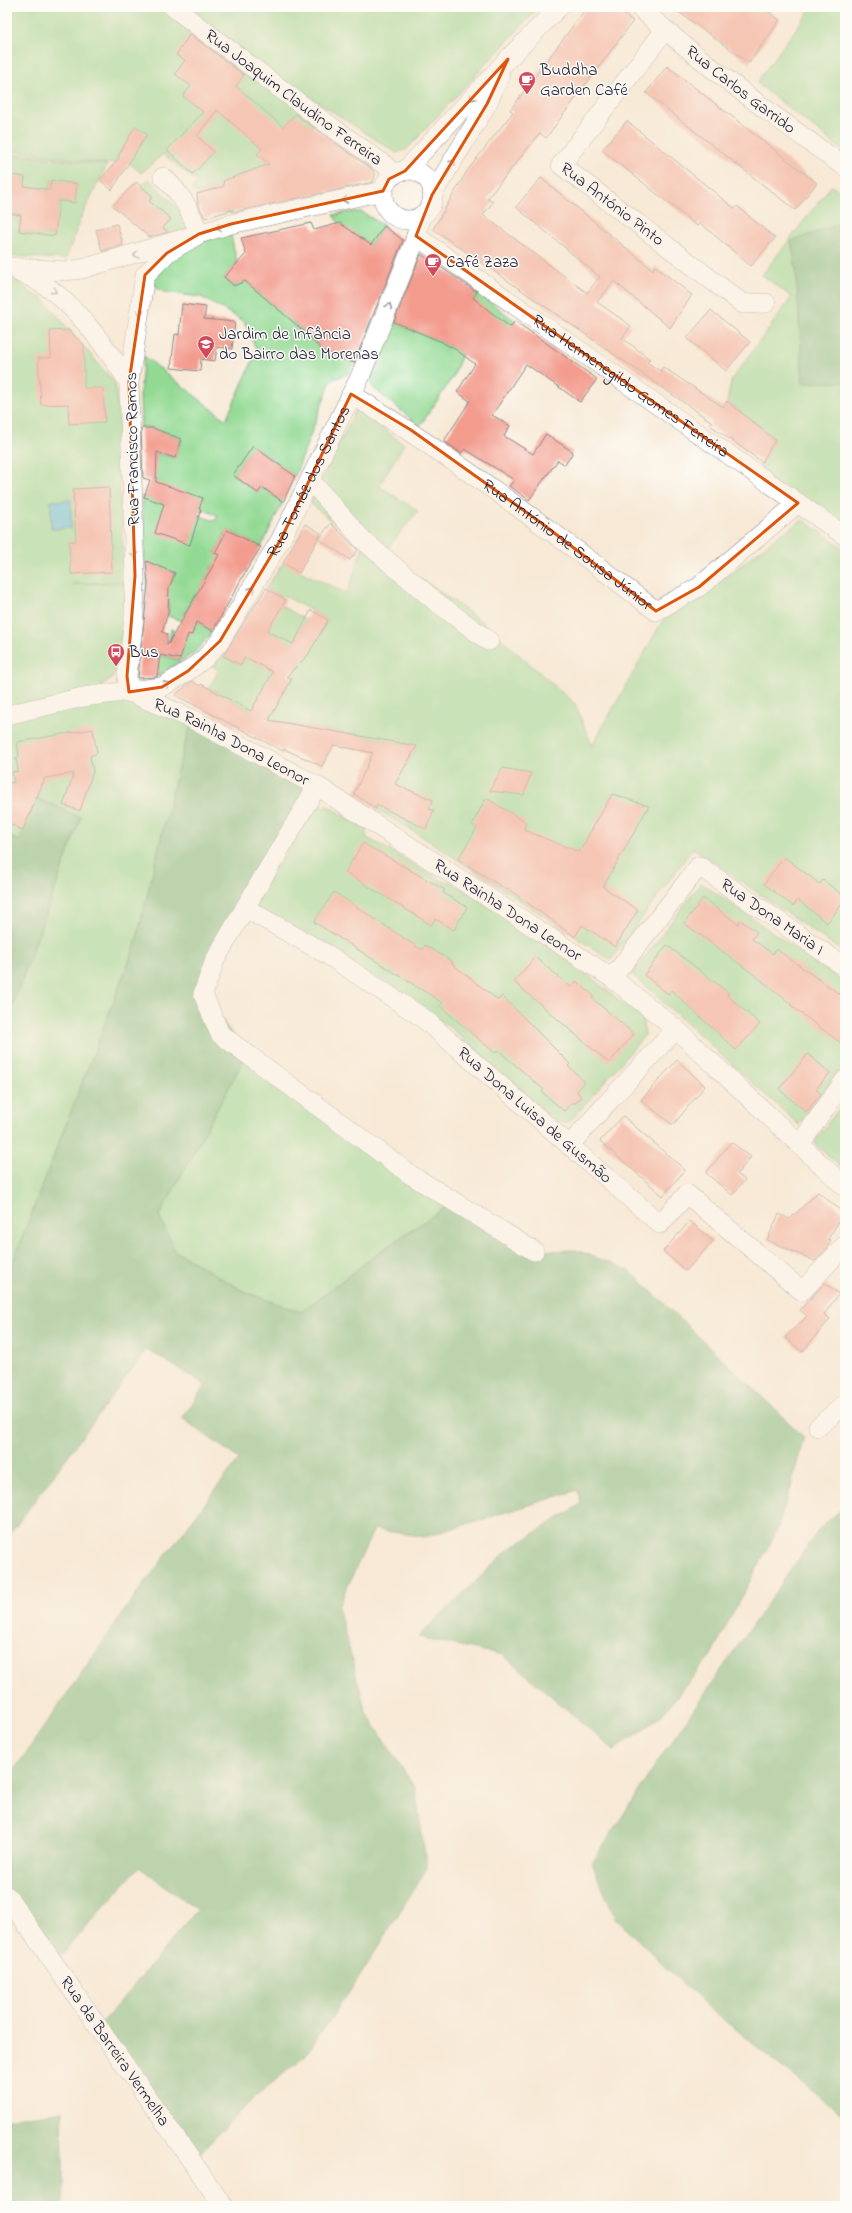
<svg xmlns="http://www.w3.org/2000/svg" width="852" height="2213" viewBox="0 0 852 2213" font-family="'Indie Flower',sans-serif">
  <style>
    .green { fill: #92d993; stroke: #5a7e67 }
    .forest { fill: #75b97d; stroke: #4c6e5c }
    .water { fill: #5cbfda; stroke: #3f708a }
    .building { fill: #f39c8e }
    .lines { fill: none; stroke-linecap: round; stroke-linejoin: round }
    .minor-casing { stroke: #8c8688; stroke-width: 20 }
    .minor { stroke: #fff; stroke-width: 19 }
    .oneway { stroke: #9c9ca7 }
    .marked { fill: none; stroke: #de560e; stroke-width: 3; stroke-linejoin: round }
    .labels { text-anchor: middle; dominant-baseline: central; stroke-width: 3; stroke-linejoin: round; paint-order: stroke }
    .poi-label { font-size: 17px; fill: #22223b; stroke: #fdfcf7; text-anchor: start }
    .street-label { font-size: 17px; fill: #22223b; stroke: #fdfcf7 }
  </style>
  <rect width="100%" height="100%" fill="#fdfcf7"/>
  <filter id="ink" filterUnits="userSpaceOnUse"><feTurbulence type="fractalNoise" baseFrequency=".025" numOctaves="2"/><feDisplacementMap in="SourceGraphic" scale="8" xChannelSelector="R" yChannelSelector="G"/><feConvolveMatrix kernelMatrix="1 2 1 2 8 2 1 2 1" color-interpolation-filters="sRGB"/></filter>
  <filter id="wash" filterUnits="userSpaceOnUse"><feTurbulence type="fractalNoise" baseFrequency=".012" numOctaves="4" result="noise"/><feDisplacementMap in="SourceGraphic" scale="16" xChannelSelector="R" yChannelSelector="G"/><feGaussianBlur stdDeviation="0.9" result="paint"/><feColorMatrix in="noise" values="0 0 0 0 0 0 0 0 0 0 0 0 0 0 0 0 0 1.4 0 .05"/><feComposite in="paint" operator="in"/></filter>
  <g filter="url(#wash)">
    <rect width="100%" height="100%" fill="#f7e9d6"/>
    <path class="green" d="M7,7H539L407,149L397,153L199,26L320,118L303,137L321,166L247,172L223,181L233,212L223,213L216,188L195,194L193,188L197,182L163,154L141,173L128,162L147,135L135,128L115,162L108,164L7,150Z
      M812,7H845V152L758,84L760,78Z
      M7,153L107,165L81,217L66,259L7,256V213L21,215L19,231L54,236L59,201L74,204L77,184L51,180L50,190L24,186L25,177L7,174Z
      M148,179L196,225L172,235L163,228L171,219L157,207L140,211L153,196L142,186Z
      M831,186L845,194V222L791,242L796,268L803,383L845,382V536L757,474L775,440L727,401L732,379L792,297L762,275Z
      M350,212H362L384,226L371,245L339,223L333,215Z
      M230,231L237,263L224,278L234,286L245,281L306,333L322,350L354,363L349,373L331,380L295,476L253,446L233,475L258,493L262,487L283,502L261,547L227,530L215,553L247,569L240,580L213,565L200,589L224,610L195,595L184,615L213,631L195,652L157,677L160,655L179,660L184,645L169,642L171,629L191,635L195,626L168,616L169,600L147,596V575L171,583L175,573L145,561L142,496L215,521L218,515L199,509L156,482L155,453L175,458L181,439L153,428H141L140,392L144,356L226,420L257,351L244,321L201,297L164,292L157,288L153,282L154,273L168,255Z
      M7,274C20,281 28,294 42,298L115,383L120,432L119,479L125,581L72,584L128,583L121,658L111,680L101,685L118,696L191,724L177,772L135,946L7,1277V1021L81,817L19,841L7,835Z
      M477,292L515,321L502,338L472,299Z
      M390,320L442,342L450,347L451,346L462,354L453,377L420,426L372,387L370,372Z
      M356,409L404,444L379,486L418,511L381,556L435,588L482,622L575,704L592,746L663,620L702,595L781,534L803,520L845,549V953L693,848L611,960L420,835L376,809L401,763L406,765L416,749L411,745L269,720L209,688L219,670L212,666L223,656L241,665L245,657L291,681L292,679L290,678L328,620L283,595L281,597L266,588L283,563L346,593L349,588L363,546L310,503Z
      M282,606L306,620L287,654L273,647L278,636L247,620Z
      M317,806H328L366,829V837L444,882L450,881L565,957L643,1019L645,1035L573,1118L566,1123L556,1121L533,1102L451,1028L399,992L250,907Z
      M701,883L845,983V1062L799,1125L632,974Z
      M247,1054L453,1202L381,1251L301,1313L245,1292L175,1251L159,1216Z
      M845,1100V1171L814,1143Z"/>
    <path class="forest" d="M845,222V382L803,383L796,268L791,241Z
      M191,724L312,786L203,994L247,1054L159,1216L175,1251L245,1292L301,1312L381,1251L453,1202L534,1251L576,1250L629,1270L804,1437L789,1494L775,1534L711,1655L660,1717L614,1750L503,1655L418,1637L508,1550L581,1504L578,1490L425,1537L374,1529L338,1607L366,1712L415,1788L427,1868L357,1981L305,2056L255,2097L192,2161L98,2028L197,1910L139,1867L54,1963L7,1896V1780L137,1593L239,1459L182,1418L205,1385L147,1349L7,1538V1277L135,946L177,772Z
      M36,798L81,817L7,1021V835L19,841Z
      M845,1506V2117L711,2010L615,1918L592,1863L660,1758L820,1528Z
      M62,2111L64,2206H7V2119Z"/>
    <path class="water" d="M71,500V528L51,529V501Z"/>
    <g id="blocks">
      <path class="building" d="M587,7H614L633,21L546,138L540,133L487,199L493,202L483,215L587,293L600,277L516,207L541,178L653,270L655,266L692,295L670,328L614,281L597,302L631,326L622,338L650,359L647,362L660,371L663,367L723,407L727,401L775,440L762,462L710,425L712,422L433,229L467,171L513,112L510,110Z
        M672,7H762L780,20L749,63Z
        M190,34L244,75L236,86L283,127L295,114L373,170L375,175L373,182L233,212L232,210L205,218L198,204L197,194L224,186L223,181L269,164L257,154L262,149L217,110L197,136L214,152L193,174L167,150L203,112L183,96L191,86L175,74L185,60L176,55Z
        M667,66L817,183L795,210L646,93Z
        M627,121L735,209L737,206L775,238L751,266L700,223L697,226L602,150Z
        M135,127L147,134L112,190L100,180L120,157L118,156Z
        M7,174L25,177L24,186L50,190L51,180L77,184L75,203L59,201L55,236L19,231L21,215L7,213Z
        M136,182L153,196L149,201L171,219L163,228L168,232L149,237L113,206Z
        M311,223L314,230L340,223L371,245L384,226L403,240L354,363L322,350L306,333L245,281L234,286L224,277L246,254L241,238Z
        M117,224L123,245L102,251L96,230Z
        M421,254L477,292L473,298L510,327L515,321L597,379L580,402L526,364L492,415L510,426L504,436L533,454L546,434L573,452L565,465L558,460L529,500L509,486L514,480L465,449L461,453L444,441L470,401L457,392L475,364L451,346L450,347L442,342L394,322Z
        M182,304L206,307L204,319L235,322L232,349L217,347L215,361L201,359L200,371L171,368L175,334L179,335Z
        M711,310L750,342L726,371L687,338Z
        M68,330L84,345V388H103L105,422L69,424L68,404L41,405L38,358H51L50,331Z
        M141,428H153L181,439L175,458L157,452L156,482L203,498L199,509H201L190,545L155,533L164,504L144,497L150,480L143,478Z
        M253,446L295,476L283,502L262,487L258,493L233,475Z
        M109,487L112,572L71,574L69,541H76L73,489Z
        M331,523L358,550L350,560L319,539Z
        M305,524L321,533L299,573L283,563Z
        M227,530L261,547L247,569L213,631L196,622L192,635L188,634L180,659L160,655L157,677L138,678L148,584L146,561L175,573L169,588L168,613L162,632L167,634V646L219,555L215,553Z
        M266,588L286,600L267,631L293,644L311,610L328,620L308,655L287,676L292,679L269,720L417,746L395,784L433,800L429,809L434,810L426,829L377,805L376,809L354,794L373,753L334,745L322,766L284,749L283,751L175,695L192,681L200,686L201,684L251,711L273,672L245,657L241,665L223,656Z
        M93,729L97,753L90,756L93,771L80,811L63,805L74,773L45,778L23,830L7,823V782L14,783L12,772L18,771L16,758L19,757L17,742Z
        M502,768L531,773L524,795L490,791Z
        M612,794L649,806L603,887L638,910L615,947L582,925L575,937L508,889L507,890L458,859L477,828L472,825L486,798L526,822L524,830L579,852Z
        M363,843L445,890L443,893L467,907L454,930L435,919L431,925L345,872Z
        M784,857L820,884L823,880L845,897V900L827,923L798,900L793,906L764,884Z
        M334,892L422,950L425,945L453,962L451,963L498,1000L502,996L570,1064L568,1066L585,1082L577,1091L581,1097L576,1103H571L564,1111L542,1092L544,1090L498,1050L495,1053L440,1006L443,1003L314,922Z
        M703,898L738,924L740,920L757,932L752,939L773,954L776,949L845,998V1046L790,1005L791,1004L756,976L684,923Z
        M667,945L729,993L727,995L760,1024L736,1050L671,990L668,994L644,975Z
        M535,957L571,987L576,981L594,996L592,998L634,1034L609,1063L514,982Z
        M808,1054L830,1073L816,1089L821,1094L806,1112L779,1089Z
        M677,1060L705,1086L673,1125L641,1100Z
        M623,1116L685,1170L663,1196L600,1141Z
        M731,1142L751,1157L737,1174L745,1180L732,1195L706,1173Z
        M818,1192L844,1213L828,1239L831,1240L827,1248L815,1261L767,1240L779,1214L790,1219Z
        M690,1221L713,1241L686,1271L663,1251Z
        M825,1283L839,1294L824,1314L830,1319L802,1352L785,1337L807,1316L800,1310Z"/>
    </g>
  </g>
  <g filter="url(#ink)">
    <use href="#blocks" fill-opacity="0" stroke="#8c8688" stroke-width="1"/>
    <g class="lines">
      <defs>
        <g id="minor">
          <path id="s1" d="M173,7L315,115L385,165L394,175"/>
          <path id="s2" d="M639,7C704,65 775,117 845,167"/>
          <path id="s3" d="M665,30L561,165L743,304L766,303"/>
          <circle cx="408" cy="195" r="25"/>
          <path d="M405,171L508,59L559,7"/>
          <path d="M432,195L487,104L500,75"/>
          <path id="s4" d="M416,236L845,536"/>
          <path d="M7,267L65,271L82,269L199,234C191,211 181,193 163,177"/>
          <path d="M20,273C65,288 103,343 129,382"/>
          <path id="s5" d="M351,394C457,460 557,534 656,611L699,587L798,503"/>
          <path d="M310,480L362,539L436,602L489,641"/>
          <path id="s6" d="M129,692L190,718L317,786L612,978L676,1029L845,1187"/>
          <path d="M129,692L127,676L134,618L135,576L129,382L145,275L167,253L199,234L231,224L383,191"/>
          <path id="s7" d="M7,715L83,697L162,687L188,671L205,658L220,641L281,539L360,377L414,243L422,215"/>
          <path id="s8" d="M317,786L245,908L328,955L423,1018L660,1224L687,1194L802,1291L845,1245"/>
          <path d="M245,908L215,960L203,994L220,1034L411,1175L534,1251"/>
          <path id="s9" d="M612,978L699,866L845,967"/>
          <path d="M800,1144L845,1080"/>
          <path d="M569,1146L608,1102L676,1029"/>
          <path d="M818,1427L845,1404"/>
          <path id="s10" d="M7,1896L223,2206"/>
        </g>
      </defs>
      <use href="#minor" class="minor-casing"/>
      <use href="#minor" class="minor"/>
    </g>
    <defs><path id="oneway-chevron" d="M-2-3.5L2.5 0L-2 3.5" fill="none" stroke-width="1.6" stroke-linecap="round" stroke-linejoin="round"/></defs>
    <g class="oneway">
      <use href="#oneway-chevron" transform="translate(472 98) rotate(132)"/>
      <use href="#oneway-chevron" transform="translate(453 162) rotate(-58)"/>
      <use href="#oneway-chevron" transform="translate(345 200) rotate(169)"/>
      <use href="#oneway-chevron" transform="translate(218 228) rotate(162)"/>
      <use href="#oneway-chevron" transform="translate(136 255) rotate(164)"/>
      <use href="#oneway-chevron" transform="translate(54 291) rotate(36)"/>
      <use href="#oneway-chevron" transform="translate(389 306) rotate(-68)"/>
      <use href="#oneway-chevron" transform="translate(140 312) rotate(97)"/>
      <use href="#oneway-chevron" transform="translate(134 555) rotate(88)"/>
      <use href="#oneway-chevron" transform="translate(252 589) rotate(-59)"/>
      <use href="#oneway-chevron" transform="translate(167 684) rotate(-28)"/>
    </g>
  </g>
  <path d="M0 0H852V2213H0ZM508,59L487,104L432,195L416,236L798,503L699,587L656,611L540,522L411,430L351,394L281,539L220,641L188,671L162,687L129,692L127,676L135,576L129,382L145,275L167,253L199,234L231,224L383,191L389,179L405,171Z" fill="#f7e9d6" fill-opacity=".55" fill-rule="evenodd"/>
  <path class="marked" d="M508,59L487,104L432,195L416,236L798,503L699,587L656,611L540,522L411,430L351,394L281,539L220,641L188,671L162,687L129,692L127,676L135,576L129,382L145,275L167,253L199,234L231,224L383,191L389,179L405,171Z"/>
  <defs>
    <symbol id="cafe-pin" viewBox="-11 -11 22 30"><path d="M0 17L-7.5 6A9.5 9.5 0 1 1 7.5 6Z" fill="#d1495b" stroke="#fdfcf7"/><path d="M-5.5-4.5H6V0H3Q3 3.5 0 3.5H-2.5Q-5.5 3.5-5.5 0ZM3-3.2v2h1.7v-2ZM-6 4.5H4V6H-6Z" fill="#fff"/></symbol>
    <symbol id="school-pin" viewBox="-11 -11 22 30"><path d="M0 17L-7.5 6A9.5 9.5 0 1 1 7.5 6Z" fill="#d1495b" stroke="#fdfcf7"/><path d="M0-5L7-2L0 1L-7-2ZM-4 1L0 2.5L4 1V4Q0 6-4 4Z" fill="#fff"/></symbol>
    <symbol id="bus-pin" viewBox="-11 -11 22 30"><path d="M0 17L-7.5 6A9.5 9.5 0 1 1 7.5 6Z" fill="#d1495b" stroke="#fdfcf7"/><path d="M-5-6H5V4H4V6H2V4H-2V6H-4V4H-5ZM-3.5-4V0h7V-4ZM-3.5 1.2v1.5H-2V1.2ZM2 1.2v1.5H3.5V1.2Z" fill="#fff"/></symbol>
  </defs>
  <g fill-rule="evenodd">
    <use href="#cafe-pin" x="517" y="70" width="20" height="27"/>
    <use href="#cafe-pin" x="423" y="252" width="20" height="27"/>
    <use href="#school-pin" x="196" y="334" width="20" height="27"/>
    <use href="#bus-pin" x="106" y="642" width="20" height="27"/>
  </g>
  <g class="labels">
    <g class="poi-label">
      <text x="540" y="70">Buddha<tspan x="540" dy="20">Garden Café</tspan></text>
      <text x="446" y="262">Café Zaza</text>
      <text x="219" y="334">Jardim de Infância<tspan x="219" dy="20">do Bairro das Morenas</tspan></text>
      <text x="129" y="652">Bus</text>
    </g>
    <g class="street-label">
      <text stroke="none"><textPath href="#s2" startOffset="131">Rua Carlos Garrido</textPath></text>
      <text stroke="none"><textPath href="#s1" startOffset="151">Rua Joaquim Claudino Ferreira</textPath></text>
      <text stroke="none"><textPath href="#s3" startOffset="235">Rua António Pinto</textPath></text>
      <text stroke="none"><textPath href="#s4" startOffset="262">Rua Hermenegildo Gomes Ferreira</textPath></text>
      <text transform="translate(133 449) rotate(-91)">Rua Francisco Ramos</text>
      <text stroke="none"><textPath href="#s7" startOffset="415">Rua Tomáz dos Santos</textPath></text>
      <text stroke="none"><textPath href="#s5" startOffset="264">Rua António de Sousa Júnior</textPath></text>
      <text stroke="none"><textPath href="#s6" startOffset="114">Rua Rainha Dona Leonor</textPath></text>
      <text stroke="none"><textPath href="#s6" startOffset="438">Rua Rainha Dona Leonor</textPath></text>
      <text stroke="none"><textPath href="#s9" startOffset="231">Rua Dona Maria I</textPath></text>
      <text stroke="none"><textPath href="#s8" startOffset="499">Rua Dona Luisa de Gusmão</textPath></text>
      <text stroke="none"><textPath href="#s10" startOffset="189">Rua da Barreira Vermelha</textPath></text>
    </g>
  </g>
  <rect width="852" height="2213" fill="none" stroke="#fdfcf7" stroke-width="24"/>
</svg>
